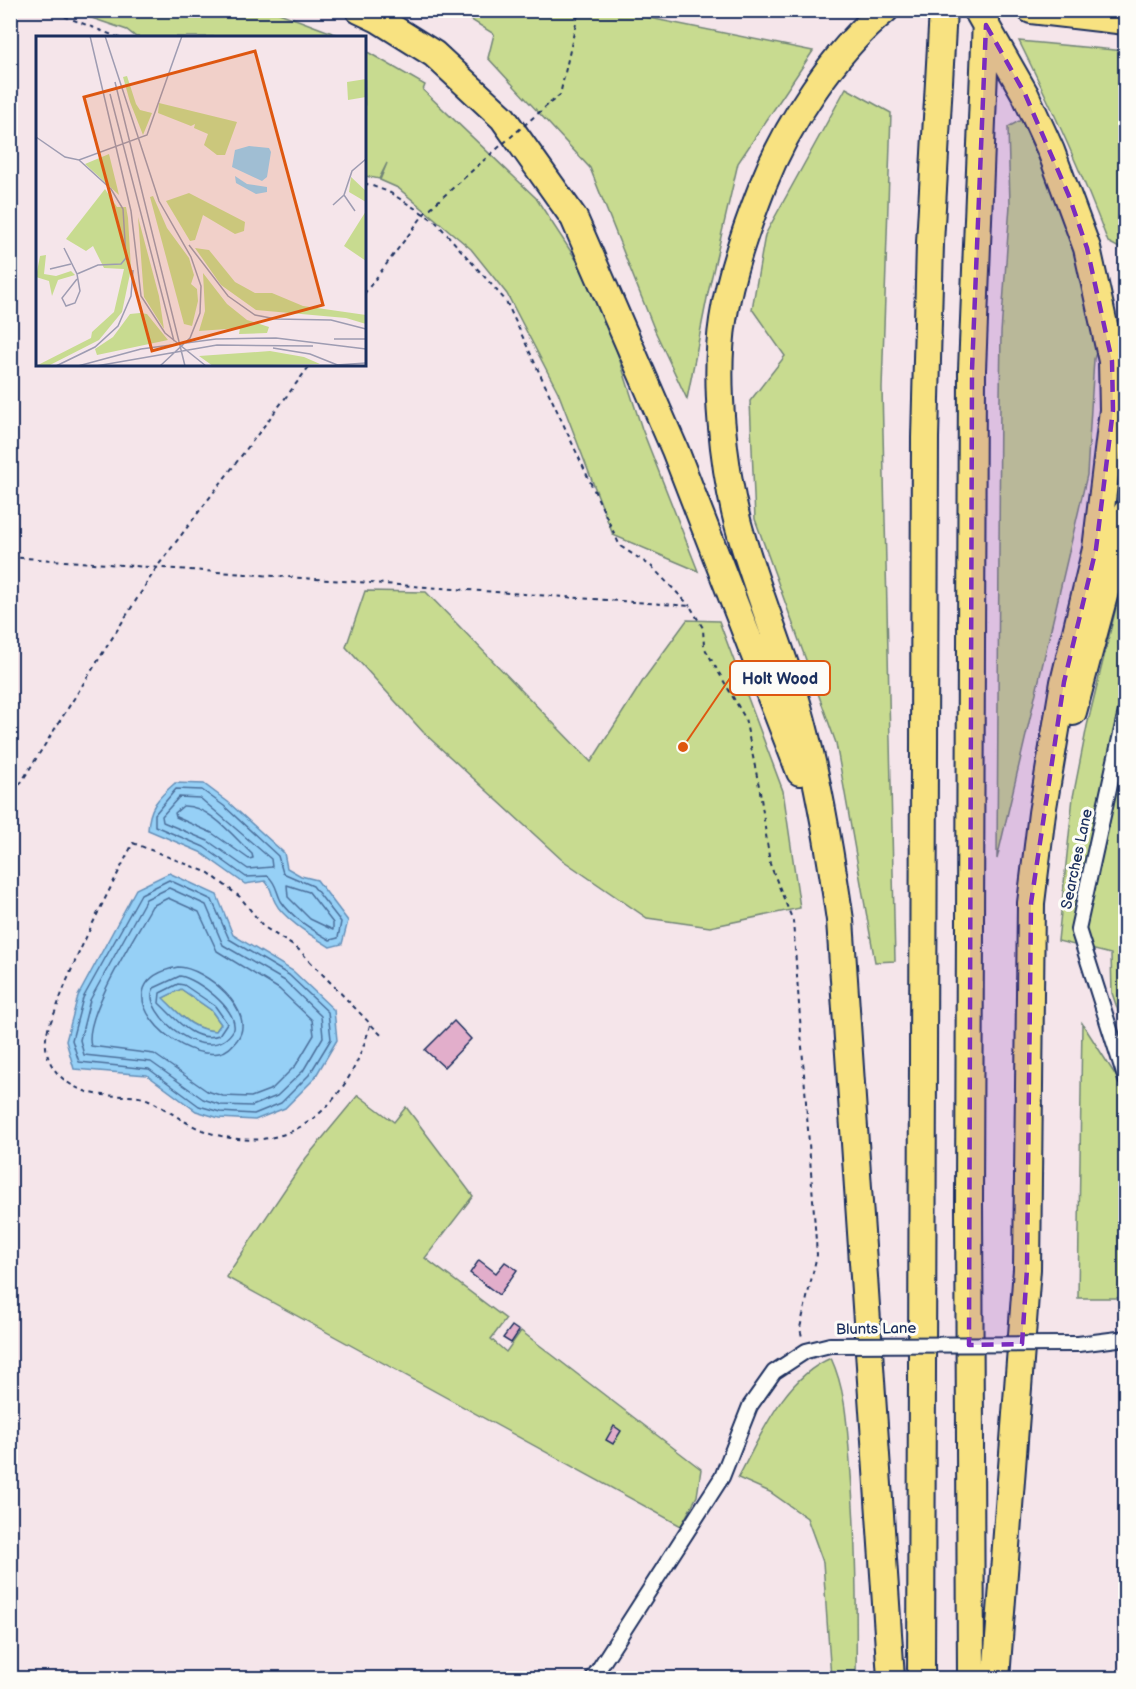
<svg xmlns="http://www.w3.org/2000/svg" width="1136" height="1689" viewBox="0 0 1136 1689" font-family="'Balsamiq Sans',sans-serif">
  <style>
    .green { fill: #c8db90; stroke: #728577; stroke-width: 1.5 }
    .water { fill: #96d0f6; stroke: #6590b9; stroke-width: 1.5; fill-rule: evenodd }
    .lines { fill: none; stroke-linecap: round; stroke-linejoin: round }
    .shore { stroke: #4c6f9b; stroke-width: 1.5 }
    .building { fill: #e2aecb; stroke: #1b2f5e; stroke-width: 1.5 }
    .minor-casing { stroke: #1b2f5e; stroke-width: 18 }
    .motorway-casing { stroke: #1b2f5e; stroke-width: 30 }
    .path { stroke: #1b2f5e; stroke-width: 2; stroke-dasharray: 4.5 4.5; stroke-linecap: butt }
    .minor { stroke: #fdfcf7; stroke-width: 14 }
    .motorway { stroke: #f8e281; stroke-width: 26 }
    .minor-bridge-casing { stroke: #1b2f5e; stroke-width: 18; stroke-linecap: butt }
    .path-bridge { stroke: #1b2f5e; stroke-width: 2; stroke-dasharray: 4.5 4.5; stroke-linecap: butt }
    .minor-bridge { stroke: #fdfcf7; stroke-width: 14 }
    .marked { fill: #7b2cbf; fill-opacity: 0.2; stroke: #7b2cbf; stroke-width: 4.5; stroke-dasharray: 12 8; stroke-linejoin: round }
    .labels { text-anchor: middle; dominant-baseline: central; stroke-width: 6; stroke-linejoin: round; paint-order: stroke }
    .street-label { font-size: 15px; fill: #1b2f5e; stroke: #fdfcf7 }
    .inset-road { fill: none; stroke: #9e9cb2; stroke-width: 1.5 }
    .view { fill: #de5710; fill-opacity: 0.15; stroke: #de5710; stroke-width: 3 }
    .inset-edge { fill: none; stroke: #1b2f5e; stroke-width: 3 }
    .leader { fill: none; stroke: #de5710; stroke-width: 2 }
    .callout-dot { fill: #de5710; stroke: #fdfcf7; stroke-width: 2 }
    .callout { fill: #fdfcf7; stroke: #de5710; stroke-width: 2 }
    .callout-label { font-size: 16px; text-anchor: middle; font-weight: bold; fill: #1b2f5e }
  </style>
  <rect width="100%" height="100%" fill="#f5e5ea"/>
  <filter id="ink" filterUnits="userSpaceOnUse"><feTurbulence type="fractalNoise" baseFrequency=".0167" numOctaves="2"/><feDisplacementMap in="SourceGraphic" scale="12" xChannelSelector="R" yChannelSelector="G"/><feConvolveMatrix kernelMatrix="1 2 1 2 8 2 1 2 1" color-interpolation-filters="sRGB"/></filter>
  <g filter="url(#ink)">
    <path class="green" d="M71,11H274L343,37H136L127,30Z
      M457,11H615L813,51L738,163L708,293L687,399L655,331L590,168L488,58L494,34Z
      M1019,41L1125,51V251L1108,242C1082,173 1052,107 1019,41Z
      M364,50L425,85L423,90L536,198L598,293L642,429L698,571L613,535L558,392L507,294L471,249L398,188L380,180L387,163L379,179L365,176Z
      M846,88L891,113L882,388L895,961L875,962L836,743L755,519L750,401L785,356L752,309L765,235Z
      M1021,120L1057,200L1082,273L1097,350L1094,359L1087,475L997,859L1000,398L1001,333L1010,205L1008,127Z
      M1125,571V1031L1112,993L1111,954L1058,941L1073,797L1087,726Z
      M365,591L426,592L591,762L644,679L687,620L719,621L783,791L800,908L710,927L647,918L561,859L424,733L346,647Z
      M181,989L211,1010L221,1024L216,1031C190,1029 180,1013 162,998Z
      M1082,1023L1125,1090L1126,1298H1078Z
      M358,1095L394,1122L406,1107L473,1196L425,1258L506,1319L491,1339L506,1352L521,1331L701,1469L697,1496L681,1526L226,1277L306,1158Z
      M831,1358C846,1391 847,1426 850,1462C856,1534 857,1606 856,1678H831L823,1562L807,1518L770,1492L738,1478C761,1435 784,1378 831,1358Z"/>
    <path class="water" d="M175,783L204,784L228,802L284,853L287,868L301,876L317,880L348,921L342,944L330,947C314,937 283,919 275,902C271,894 272,888 265,881L245,884L200,852L148,830C149,807 158,798 175,783Z
      M169,873L217,895L233,935L293,971L334,1010L337,1040L314,1079L285,1108L255,1120L219,1118L196,1111L147,1075L74,1069L66,1041L78,996L136,889ZM181,989L211,1010L221,1024L216,1031C191,1030 180,1014 163,998Z"/>
    <g class="lines">
      <path class="shore" d="M176,789L202,790L224,806L278,856L283,873L313,886L341,922L338,938L330,940C313,930 292,918 281,901C276,892 277,884 268,876L246,877L204,847L155,826V814Z
        M179,797L200,798L271,859L272,867L248,869L208,841L163,822L162,816Z
        M183,806C209,805 234,837 252,854L253,858L249,859L212,833L176,817L175,813Z
        M169,880L212,900L229,939L289,975L328,1012L331,1039L309,1075L281,1103L254,1114L220,1112L199,1106L149,1069L79,1062L72,1040L83,998L141,894Z
        M287,885L309,892L333,923V930L310,919L288,897Z
        M169,888L206,905L223,945L285,981L321,1016L323,1037L303,1071L277,1096L252,1106L221,1105L203,1099L151,1062L84,1055L80,1040L90,1000L146,899Z
        M168,898L199,912L217,951L279,989L312,1020L314,1035L296,1065L272,1089L251,1097L223,1096L207,1091L154,1054L91,1046C82,1017 137,934 152,906Z
        M178,967C204,967 259,1012 237,1040C232,1046 227,1052 219,1053C173,1061 98,983 178,967Z
        M180,976C198,979 237,1009 234,1029C210,1072 139,1012 154,988Z
        M178,984L184,985L215,1006L227,1023L219,1035C194,1044 175,1018 159,1003L160,993Z"/>
    </g>
    <path class="building" d="M454,1021L471,1039L444,1067L425,1050Z
      M479,1260L496,1273L505,1262L517,1270L499,1295L470,1273Z
      M512,1326L519,1331L511,1343L503,1338Z
      M614,1426L621,1431L613,1444L606,1440Z"/>
    <g class="lines">
      <defs>
        <path id="minor" d="M1126,711L1078,929L1126,1080
          M1078,1344L1126,1338
          M593,1678L722,1477L750,1406L774,1372L806,1351L830,1345"/>
        <path id="motorway" d="M359,10L378,19L434,54L503,118L574,218L675,450L800,772
          M885,10C835,50 786,126 763,185C746,229 730,273 723,320C714,379 723,466 738,524C757,594 788,662 805,733C821,794 831,857 840,920L891,1678
          M977,10L1025,94L1051,151L1087,248L1112,361L1113,410L1096,549L1064,682L1042,813L1031,903L1027,1269L996,1678
          M1031,10L1126,21
          M1073,712L1126,513
          M921,1678L925,438L930,243L943,10
          M971,1678L969,1202L972,370L986,20"/>
      </defs>
      <use href="#minor" class="minor-casing"/>
      <use href="#motorway" class="motorway-casing"/>
      <path class="path" d="M48,10L120,38
        M550,103L560,95L579,10
        M364,183L389,192L435,221L506,301L620,546L651,566L690,606
        M364,294L425,213L483,161
        M10,557L690,606L703,628L704,647L745,718L760,791L770,864L793,921L817,1255L800,1328L802,1337
        M10,800L157,567L311,364
        M370,1025C351,1098 298,1157 217,1135C190,1128 172,1112 149,1100C136,1094 117,1097 104,1095C73,1093 43,1071 46,1038C47,1027 55,1014 58,1004C78,948 107,896 133,843L209,873L240,897L264,927L298,949L384,1038"/>
      <use href="#minor" class="minor"/>
      <use href="#motorway" class="motorway"/>
      <defs>
        <path id="minor-bridge" d="M830,1345L1078,1344"/>
      </defs>
      <use href="#minor-bridge" class="minor-bridge-casing"/>
      <path class="path-bridge" d="M483,161L550,103"/>
      <use href="#minor-bridge" class="minor-bridge"/>
    </g>
  </g>
  <path class="marked" d="M986,25L1025,94L1069,196L1087,248L1112,361L1113,410L1096,549L1064,682L1031,903L1027,1269L1022,1344L969,1345L972,370Z"/>
  <g class="labels">
    <g class="street-label">
      <text transform="translate(1077 859) rotate(-78)">Searches Lane</text>
      <text transform="translate(876 1329) rotate(-1)">Blunts Lane</text>
    </g>
  </g>
  <g transform="translate(36 36)">
    <rect width="330" height="330" fill="#f5e5ea"/>
    <path d="M91,40L100,68L104,74L116,77L107,99L94,66L87,41ZM330,43V61L312,64L311,46ZM123,67L201,86L189,119H181L168,109L172,98L158,92L159,88L155,90L122,77ZM73,118L83,159L49,128ZM315,141L330,155V166L313,156ZM69,153L81,171H90L92,182L95,233L86,276L63,304L12,330H0L55,302L56,296L78,276L88,233L68,232L57,210L50,215L30,203ZM153,157L209,186L208,195L199,198L167,179L159,204L154,205L130,165ZM117,160L131,192L153,222L158,239L155,248L161,253L162,265L156,290L148,288L114,161ZM330,175V225L308,210ZM102,181L123,260L128,293L108,261ZM159,212L173,214L199,246L219,257H236L267,270L330,279V288L310,282L220,274L185,249ZM10,219L8,238L20,240L35,235L39,239L22,244L16,260L13,245L0,241L4,220ZM167,237L191,268L211,284L233,291L231,297L203,298L204,292L163,295L169,275ZM104,277L111,278L132,304L61,319L59,313L77,301L94,278ZM234,315L268,321L284,328L177,330L163,320Z" fill="#c8db90"/>
    <path d="M213,110L233,112L235,116L231,141L226,145L196,131L199,114ZM199,140L211,148L231,151V156L220,158L200,147Z" fill="#96d0f6"/>
    <path class="inset-road" d="M54,0L95,175L105,260L129,297L170,330M69,0L123,165L155,221L165,250L164,277L154,302L124,330M79,46L149,330M74,58L138,305M0,101L29,121L43,124L111,99L146,0M308,159L319,175M297,169L308,159L316,135L330,123M153,209L192,260L219,279L240,283L295,284L330,293M28,212L41,238L44,255L39,267L30,270L26,262L41,243M14,233L35,228M41,238L62,229L85,228L90,222L87,173L75,153L43,124M298,303H330M237,312L274,318L304,330M300,329L330,327M20,330L59,311L82,290L95,260L97,234M42,330L105,313L180,303L240,302L330,313M60,330L181,309L277,310"/>
    <path class="view" d="M219,15L287,269L116,315L48,61Z"/>
    <rect width="330" height="330" class="inset-edge"/>
  </g>
  <path class="leader" d="M683 747L730 678"/>
  <circle class="callout-dot" cx="683" cy="747" r="6"/>
  <rect class="callout" x="730" y="661" width="100" height="34" rx="6"/>
  <g class="callout-label">
    <text x="780" y="684">Holt Wood</text>
  </g>
  <rect width="1136" height="1689" fill="none" stroke="#fdfcf7" stroke-width="36"/>
  <rect x="18" y="18" width="1100" height="1653" fill="none" stroke="#1b2f5e" stroke-width="2" filter="url(#ink)"/>
</svg>
